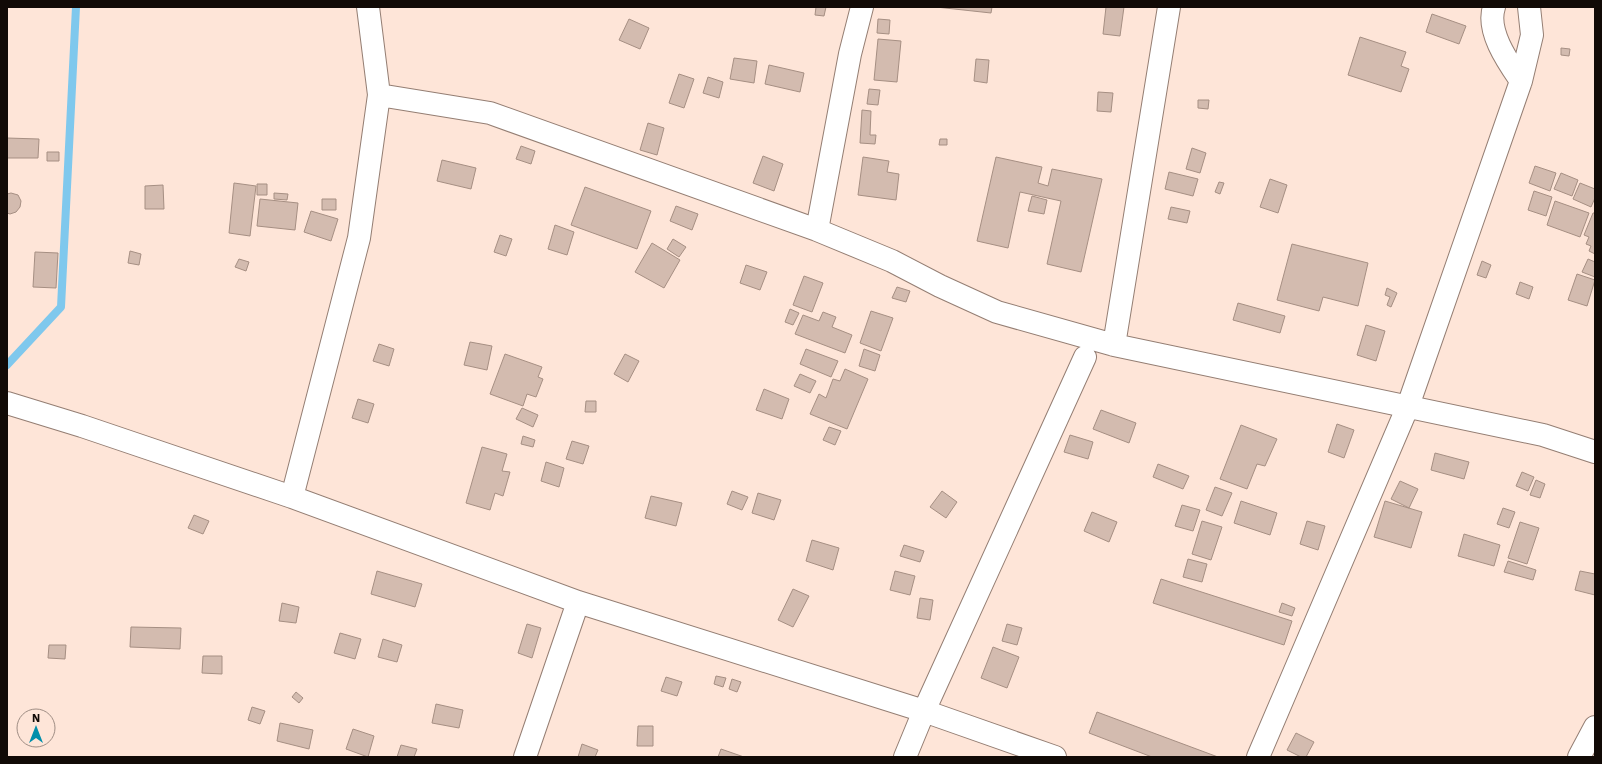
<svg xmlns="http://www.w3.org/2000/svg" width="1602" height="764" viewBox="0 0 1602 764" font-family="'Work Sans',sans-serif">
  <style>
    .lines { fill: none; stroke-linecap: round; stroke-linejoin: round }
    .stream { stroke: #7fc8ed; stroke-width: 8 }
    .building { fill: #d3bbaf; stroke: #a68f83 }
    .minor-casing { stroke: #947e73; stroke-width: 24 }
    .minor { stroke: #fff; stroke-width: 22 }
  </style>
  <rect width="100%" height="100%" fill="#fee5d8"/>
  <g class="lines">
    <path class="stream" d="M7,365L61,307L76,7"/>
  </g>
  <path class="building" d="M816,7H826L824,16L815,15Z
    M936,7H992L991,13Z
    M1106,7H1124L1120,36L1103,34Z
    M1432,14L1466,26L1459,44L1426,32Z
    M629,19L649,28L640,49L619,40Z
    M878,19L890,20L889,34L877,33Z
    M1360,37L1406,52L1401,66L1409,69L1401,92L1348,75Z
    M878,39L901,41L897,82L874,80Z
    M1561,48L1570,49L1569,56L1561,55Z
    M734,58L757,61L754,83L730,79Z
    M976,59L989,60L987,83L974,81Z
    M769,65L804,73L800,92L765,84Z
    M679,74L694,79L684,108L669,103Z
    M708,77L723,82L719,98L703,93Z
    M869,89L880,90L878,105L867,104Z
    M1098,92L1113,93L1111,112L1097,111Z
    M1198,100H1209L1208,109L1198,108Z
    M862,110L871,111L870,135H876L875,144L860,143Z
    M648,123L664,128L657,155L640,150Z
    M7,138L39,139L38,158H7Z
    M940,139H947V145H939Z
    M521,146L535,151L531,164L516,159Z
    M1192,148L1206,153L1200,173L1186,169Z
    M47,152H59V161H47Z
    M763,156L783,164L774,191L753,183Z
    M863,157L889,161L887,172L899,174L896,200L858,195Z
    M996,157L1042,167L1038,183L1048,186L1052,169L1102,179L1081,272L1047,264L1061,201L1020,192L1008,248L977,241Z
    M442,160L476,168L471,189L437,181Z
    M1535,166L1556,173L1550,191L1529,183Z
    M1169,172L1198,179L1193,196L1165,189Z
    M1561,173L1578,180L1572,196L1554,189Z
    M1270,179L1287,185L1278,213L1260,207Z
    M1219,182L1224,183L1220,194L1215,192Z
    M234,183L256,186L250,236L229,233Z
    M1580,183L1595,189V198L1591,207L1573,199Z
    M257,184H267V195H257Z
    M163,185L164,209H145V186Z
    M585,187L651,211L637,249L571,225Z
    M1534,191L1552,197L1546,216L1528,210Z
    M11,193L18,195L21,201L20,207L16,212L10,214L7,213V194Z
    M274,193L288,194L287,200L274,199Z
    M1032,196L1047,200L1044,214L1028,211Z
    M260,199L298,203L295,230L257,226Z
    M322,199H336V210H322Z
    M1555,201L1589,213L1580,237L1547,225Z
    M676,206L698,214L692,230L670,221Z
    M1171,207L1190,211L1187,223L1168,219Z
    M311,211L338,219L331,241L304,232Z
    M1593,213H1595V254L1589,251L1591,246L1586,244L1589,237L1584,235Z
    M555,225L574,232L567,255L548,249Z
    M500,235L512,239L506,256L494,252Z
    M673,239L686,247L679,257L667,249Z
    M652,243L680,260L664,288L635,272Z
    M1292,244L1368,263L1358,306L1323,297L1319,311L1277,300Z
    M130,251L141,254L139,265L128,263Z
    M35,252L58,253L56,288L33,287Z
    M239,259L249,262L246,271L235,267Z
    M1588,259L1595,262V277L1582,272Z
    M1482,261L1491,265L1486,278L1477,275Z
    M746,265L767,272L760,290L740,283Z
    M1577,274L1595,280L1587,306L1568,300Z
    M804,276L823,283L812,312L793,305Z
    M1520,282L1533,287L1529,299L1516,294Z
    M897,287L910,291L906,302L892,298Z
    M1387,288L1397,293L1391,307L1387,305L1390,297L1385,295Z
    M1238,303L1285,316L1280,333L1233,320Z
    M790,309L799,313L793,325L785,322Z
    M871,311L893,318L881,351L860,343Z
    M823,312L836,317L832,327L852,335L845,353L795,334L803,315L819,321Z
    M1366,325L1385,331L1376,361L1357,355Z
    M470,342L492,346L487,370L464,365Z
    M379,344L394,349L389,366L373,361Z
    M806,349L838,361L831,377L800,364Z
    M864,349L880,355L875,371L859,366Z
    M505,354L542,367L538,377L543,379L536,397L527,394L523,406L490,394Z
    M625,354L639,361L628,382L614,374Z
    M845,369L868,379L847,429L810,414L819,394L826,398L833,379L840,381Z
    M800,374L816,381L810,393L794,386Z
    M764,389L789,399L782,419L756,410Z
    M358,399L374,404L368,423L352,418Z
    M586,401H596V412H585Z
    M522,408L538,415L533,427L516,419Z
    M1101,410L1136,423L1129,443L1093,429Z
    M1337,424L1354,430L1344,458L1328,452Z
    M1241,425L1277,439L1265,466L1257,464L1247,489L1220,479Z
    M829,427L841,431L835,445L823,440Z
    M1070,435L1093,442L1088,459L1064,452Z
    M523,436L535,440L533,447L521,444Z
    M572,441L589,446L583,464L566,459Z
    M482,447L507,454L502,471L510,472L503,496L495,493L490,510L466,503Z
    M1435,453L1469,462L1464,479L1431,470Z
    M546,462L564,468L559,487L541,481Z
    M1158,464L1189,476L1183,489L1153,477Z
    M1522,472L1534,477L1528,491L1516,486Z
    M1536,480L1545,484L1540,498L1530,495Z
    M1400,481L1418,489L1409,508L1391,499Z
    M1215,487L1232,493L1222,516L1206,510Z
    M732,491L748,497L742,510L727,504Z
    M942,491L957,502L946,518L930,507Z
    M758,493L781,500L774,520L752,513Z
    M651,496L682,503L676,526L645,518Z
    M1241,501L1277,513L1270,535L1234,523Z
    M1385,501L1422,512L1411,548L1374,537Z
    M1182,505L1200,510L1193,531L1175,526Z
    M1503,508L1515,512L1509,528L1497,524Z
    M1092,512L1117,522L1109,542L1084,531Z
    M194,515L209,521L203,534L188,528Z
    M1202,521L1222,527L1211,560L1192,554Z
    M1307,521L1325,526L1318,550L1300,544Z
    M1520,522L1539,528L1527,564L1508,558Z
    M1464,534L1500,545L1494,566L1458,556Z
    M812,540L839,548L833,570L806,561Z
    M904,545L924,551L920,562L900,556Z
    M1188,559L1207,564L1202,582L1183,577Z
    M1508,561L1536,570L1533,580L1504,572Z
    M377,571L422,584L415,607L371,594Z
    M895,571L915,576L910,595L890,590Z
    M1580,571L1595,574V595L1575,590Z
    M1161,579L1292,621L1284,645L1153,603Z
    M793,589L809,596L793,627L778,620Z
    M920,598L933,600L930,620L917,618Z
    M282,603L299,607L296,623L279,621Z
    M1282,603L1295,608L1292,616L1279,612Z
    M527,624L541,628L532,658L518,653Z
    M1007,624L1022,628L1017,645L1002,641Z
    M131,627L181,628L180,649L130,647Z
    M340,633L361,639L355,659L334,653Z
    M383,639L402,645L397,662L378,657Z
    M49,645H66L65,659L48,658Z
    M993,647L1019,657L1007,688L981,678Z
    M203,656H222V674L202,673Z
    M716,676L726,678L723,687L714,684Z
    M666,677L682,682L677,696L661,691Z
    M732,679L741,682L737,692L729,689Z
    M296,692L303,698L299,703L292,697Z
    M436,704L463,710L459,728L432,723Z
    M252,707L265,711L260,724L248,720Z
    M1097,712L1218,757H1152L1089,733Z
    M280,723L313,730L309,749L277,741Z
    M638,726H653V746H637Z
    M353,729L374,736L368,757L346,749Z
    M1296,733L1314,742L1306,757H1301L1287,750Z
    M582,744L598,750L595,757H578Z
    M401,745L417,749L414,757H397Z
    M721,749L744,757H718Z"/>
  <g class="lines">
    <defs>
      <path id="minor" d="M1494,7C1486,31 1508,62 1521,81
        M379,95L490,113L817,230L892,261L940,286L997,312L1114,345L1543,435L1595,452
        M817,230L850,54L862,7
        M1114,345L1169,7
        M7,403L82,426L292,497L578,602L924,711L1055,757
        M292,497L359,238L379,95L368,7
        M525,757L578,602
        M905,757L924,711L1085,357
        M1258,757L1408,406L1521,81L1532,35L1529,7
        M1579,757L1595,727"/>
    </defs>
    <use href="#minor" class="minor-casing"/>
    <use href="#minor" class="minor"/>
  </g>
  <rect width="1602" height="764" fill="none" stroke="#110a06" stroke-width="16"/>
  <g transform="translate(36 728)"><circle r="19" fill="#fee5d8" stroke="#9f8d84"/>
  <path d="M0-3L7 15L0 10L-7 15Z" fill="#008eaa"/>
  <text y="-6" font-size="11" font-weight="bold" text-anchor="middle" fill="#110a06">N</text>
  </g>
</svg>
